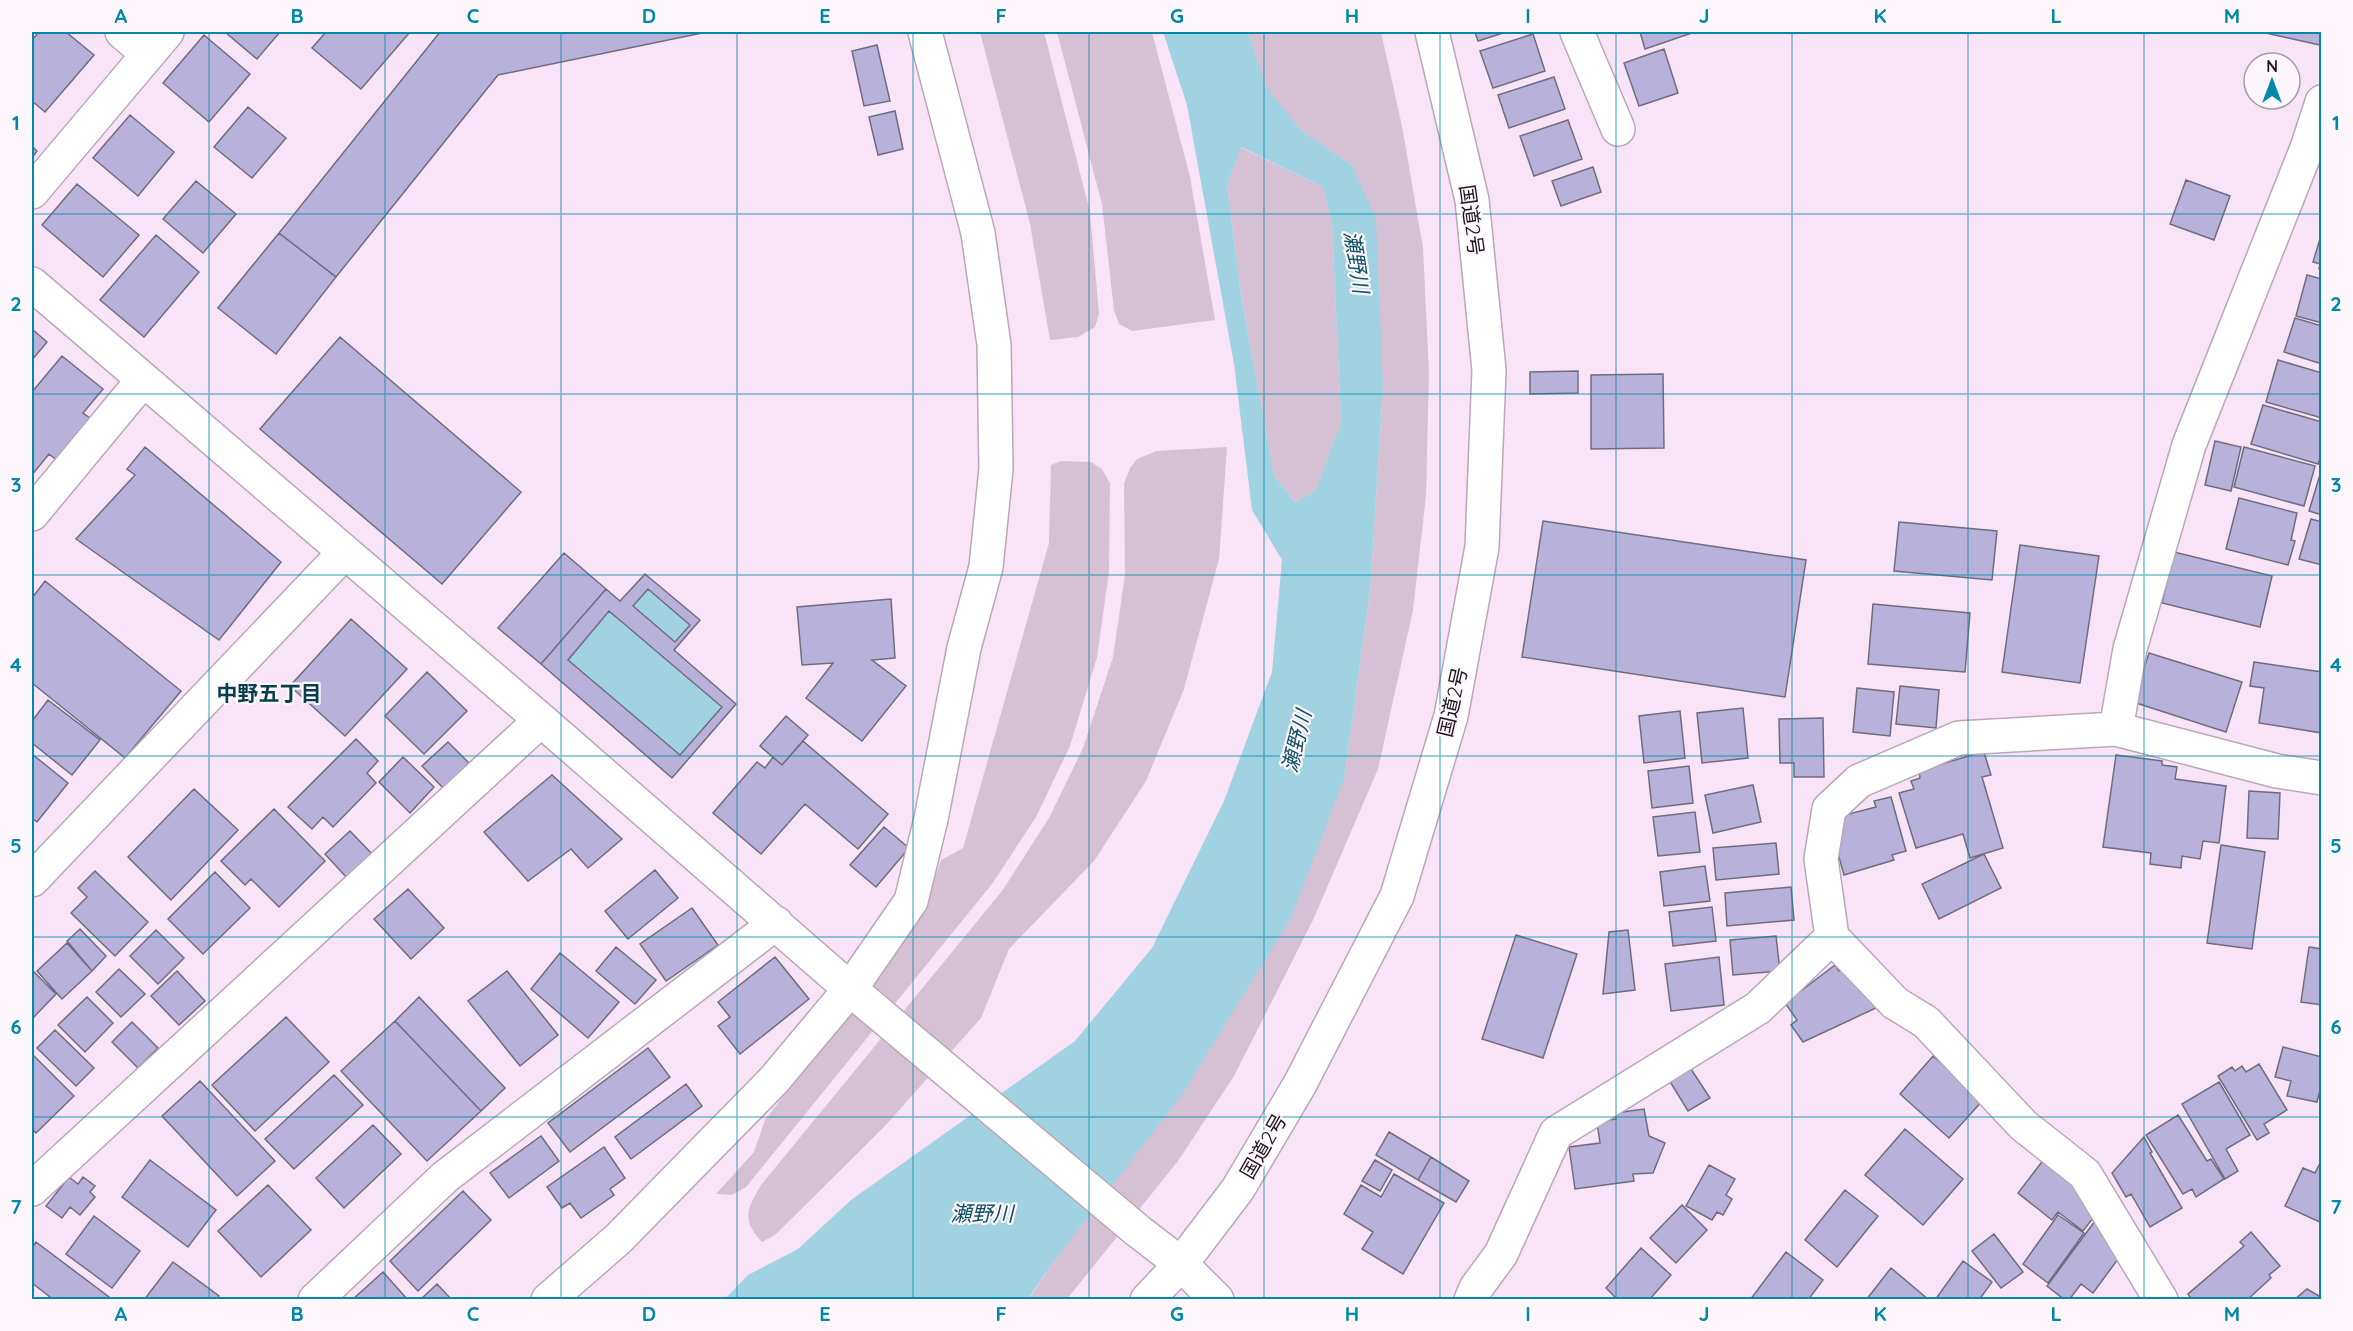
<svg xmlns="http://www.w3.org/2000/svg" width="2353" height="1331" viewBox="0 0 2353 1331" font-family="Quicksand,'Noto Sans JP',sans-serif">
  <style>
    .green { fill: #d6c0d4 }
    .water { fill: #a0d2e2; fill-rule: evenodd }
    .building { fill: #b8b2da; stroke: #6f6c81; stroke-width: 1.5; fill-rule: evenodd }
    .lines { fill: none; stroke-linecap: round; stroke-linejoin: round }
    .minor-casing { stroke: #baa7b8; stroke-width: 36 }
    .highway-casing { stroke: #baa7b8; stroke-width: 36 }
    .minor { stroke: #fff; stroke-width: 33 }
    .highway { stroke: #fff; stroke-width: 33 }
    .grid { fill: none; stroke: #0088a9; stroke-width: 1.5; stroke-opacity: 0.55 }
    .labels { text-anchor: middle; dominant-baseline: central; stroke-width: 4.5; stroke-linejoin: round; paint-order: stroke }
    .street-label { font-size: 20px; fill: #1d161d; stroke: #fef6fd }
    .water-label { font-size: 21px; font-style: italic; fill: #0c5163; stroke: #fef6fd }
    .neighbourhood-label { font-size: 21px; font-weight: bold; fill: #053e4e; stroke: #fef6fd }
    .neatline { fill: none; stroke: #0088a9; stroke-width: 2 }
    .grid-label { font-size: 20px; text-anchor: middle; font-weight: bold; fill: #0088a9 }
  </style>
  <rect width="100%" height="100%" fill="#f8e4f6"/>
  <path class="green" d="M980,32H1044L1090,212L1099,314L1095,327L1078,337L1050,340L1030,224Z
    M1057,32H1152L1190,177L1215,320L1132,331L1119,324L1114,310L1102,204Z
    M1248,32H1381L1402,126L1423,248L1429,374L1426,496L1413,610L1378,769L1313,920L1234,1076L1178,1161L1067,1299L1028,1300L1055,1260L1344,779L1370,592L1383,386L1352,165L1301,130L1264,85Z
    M1240,147L1323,187L1332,223L1341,422L1315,491L1295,502L1274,475L1241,295L1227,184Z
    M1227,447L1219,559L1184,689L1146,781L1094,861L1009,949L981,1018L884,1127L775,1235L762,1242C741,1220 747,1209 761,1185L1002,891L1049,818L1083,748L1113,657L1125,575L1124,484L1130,468L1137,459L1157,451Z
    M1061,461L1091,462L1102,469L1110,483L1109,572L1097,657L1070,746L1036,817L992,884L746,1187L732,1195L716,1194L754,1152L765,1120L898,948L926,904L941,860L963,848L1049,543L1051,465Z"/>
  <path class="water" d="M1163,32H1248L1265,85L1301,130L1352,165L1376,218L1383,386L1370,592L1344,779L1291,918L1181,1096L1055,1260L1028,1299L724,1300L748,1275L798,1249L851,1200L1075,1041L1152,948L1224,801L1272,672L1282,560L1252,510L1234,364L1187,105ZM1241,147L1323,187L1332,224L1341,422L1315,491L1295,502L1274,475L1241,295L1227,184Z
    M648,589L690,625L675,642L633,606Z
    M609,611L722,707L680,755L568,660Z"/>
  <path class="building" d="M39,32H66L94,55L45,112L32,101V40Z
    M225,32H280L257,59Z
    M326,32H410L361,89L312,48Z
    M440,32H707L498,75L336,277L279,233Z
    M1475,32H1506L1478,41Z
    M1640,32H1692V33L1645,49Z
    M2261,32H2322V38L2320,45Z
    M1533,34L1545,71L1493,88L1480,51Z
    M204,35L250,74L209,122L163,83Z
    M877,45L890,101L864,106L852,51Z
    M1664,49L1678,93L1639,106L1624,63Z
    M1554,77L1565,109L1509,128L1498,95Z
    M248,107L286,138L252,178L214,147Z
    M895,111L903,149L878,155L869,117Z
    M130,115L174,152L138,196L93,158Z
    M1568,120L1582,159L1534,176L1520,136Z
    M32,146L37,151L32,158Z
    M1593,167L1601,192L1561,206L1552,181Z
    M2186,180L2230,196L2214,240L2170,224Z
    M196,181L236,214L203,253L163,219Z
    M77,184L139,235L103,277L42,225Z
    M2322,232V270L2319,269L2320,264L2313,262Z
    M279,233L336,277L276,354L218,308Z
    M156,235L199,272L144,337L100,300Z
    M2307,275L2322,279V323L2296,316Z
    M2295,318L2322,326V364L2284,352Z
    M32,329L47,342L32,360Z
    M340,337L521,492L442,584L260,429Z
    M62,356L103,389L83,413L94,421L59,462L49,454L32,475V392Z
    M2278,360L2322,373V418L2266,402Z
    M1578,371V393L1530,394V372Z
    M1663,374L1664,448L1591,449V375Z
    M2263,405L2322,422V453L2318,464L2251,444Z
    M2215,441L2241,447L2231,491L2205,485Z
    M145,447L281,562L219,640L76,539L135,475L127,469Z
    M2244,447L2315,466L2304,506L2234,487Z
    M2322,468V515L2309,511Z
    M2239,498L2297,513L2291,540L2295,541L2288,565L2226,549Z
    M2311,519L2322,522V565L2299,559Z
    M1543,521L1806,560L1785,697L1522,657Z
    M1899,522L1997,531L1992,580L1894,571Z
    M2020,545L2099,556L2080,683L2002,672Z
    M2174,552L2272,576L2260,627L2162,603Z
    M564,553L606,589L541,664L498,628Z
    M645,574L700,620L674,650L736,704L672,778L541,664L606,589L620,601ZM648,589L690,625L675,642L633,606ZM609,611L722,707L680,755L568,660Z
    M45,581L181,691L125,758L32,683V598Z
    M891,599L895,658L872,660L906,686L862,741L806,698L833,663L802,665L797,607Z
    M1873,604L1970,613L1965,672L1868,664Z
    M351,619L407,669L345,736L290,686Z
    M2149,653L2242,682L2226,732L2133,702Z
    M2254,662L2322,672V733L2259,723L2264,688L2250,686Z
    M427,672L467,711L424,754L385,716Z
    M1900,686L1939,690L1936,728L1896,724Z
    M1857,688L1894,692L1890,736L1853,732Z
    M48,700L100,740L72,775L32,743V721Z
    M1743,708L1748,758L1702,763L1697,713Z
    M1680,711L1685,758L1644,763L1639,716Z
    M786,716L808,735L782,765L760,746Z
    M1823,718L1824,777H1794V763H1780L1779,719Z
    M356,739L378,761L367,773L376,783L333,827L323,817L312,829L288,807Z
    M803,741L888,814L858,849L805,804L761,854L713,813L757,762L765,768L773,757L782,765Z
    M448,742L469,763L444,789L422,766Z
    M1982,746L1991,775L1982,777L2003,848L1970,858L1963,834L1916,848L1899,793L1914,789L1911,781L1920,778L1919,771L1975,754L1973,748Z
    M32,754L68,783L37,822L32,818Z
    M2116,755L2162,761V765L2177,767L2175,779L2226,786L2219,843L2203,841L2200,859L2182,856L2181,868L2150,864L2151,853L2103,847Z
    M403,757L434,787L410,813L379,782Z
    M1689,766L1693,803L1652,808L1648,771Z
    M552,775L622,839L588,868L571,849L528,881L484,832Z
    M1753,785L1761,822L1713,833L1705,795Z
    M194,789L238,830L171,900L128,857Z
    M2249,791L2280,793L2278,839L2247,838Z
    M1891,797L1906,851L1892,855L1894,860L1844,875L1832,832L1837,817L1876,807L1874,801Z
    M274,809L325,861L279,907L251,879L245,885L221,861Z
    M1695,812L1700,852L1658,856L1653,817Z
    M884,827L909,848L876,887L850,865Z
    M350,831L372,854L347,878L325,854Z
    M1776,843L1779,874L1716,880L1713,848Z
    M2221,845L2265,852L2252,949L2207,943Z
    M1984,854L2001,888L1939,919L1922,884Z
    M1705,866L1710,901L1664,906L1660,872Z
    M655,870L678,898L628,939L605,911Z
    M95,871L148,922L115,956L71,913L87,897L78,888Z
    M215,872L250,908L203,954L168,919Z
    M1791,887L1794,920L1727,926L1725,893Z
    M408,889L444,928L411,959L374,919Z
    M1712,907L1716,941L1673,946L1669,912Z
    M692,908L718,945L666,981L640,944Z
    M80,929L106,956L92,971L67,941Z
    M156,930L184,958L158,984L130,956Z
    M1628,930L1635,990L1603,994L1609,932Z
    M1516,935L1577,954L1543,1058L1482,1039Z
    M1776,936L1780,971L1733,975L1730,940Z
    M67,943L92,971L62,999L37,971Z
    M616,947L656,980L635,1004L596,971Z
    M2309,947L2322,949V1005L2301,1002Z
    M560,953L619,1002L588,1038L531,989Z
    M775,957L809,999L740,1054L718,1026L730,1017L718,1002Z
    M1719,957L1724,1005L1671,1011L1665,964Z
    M1835,965L1839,971L1845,965L1878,1007L1803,1042L1791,1025L1797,1020L1785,1003Z
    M119,969L145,994L121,1017L96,992Z
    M32,970L56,994L32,1019Z
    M177,971L205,1001L179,1025L151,996Z
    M507,971L558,1035L520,1066L468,1001Z
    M87,997L113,1023L85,1052L58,1025Z
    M419,997L505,1088L481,1111L395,1021Z
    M286,1017L329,1062L255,1131L212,1085Z
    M395,1021L481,1111L427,1161L341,1071Z
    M132,1022L158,1048L138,1068L112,1042Z
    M55,1030L94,1068L76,1086L37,1048Z
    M2283,1047L2322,1057V1094H2319L2317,1102L2287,1096L2291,1081L2275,1077Z
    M648,1048L670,1077L570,1152L548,1123Z
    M32,1054L74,1096L36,1133L32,1129Z
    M1933,1056L1983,1100L1949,1138L1900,1094Z
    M2259,1064L2287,1110L2264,1124L2269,1133L2257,1140L2218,1076L2232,1067L2235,1071L2242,1066L2246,1072Z
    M1689,1066L1710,1098L1688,1111L1669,1080Z
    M334,1075L363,1105L294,1169L265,1139Z
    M200,1081L275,1161L237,1196L162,1116Z
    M2219,1082L2250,1135L2226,1149L2238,1171L2225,1179L2182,1104Z
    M686,1084L702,1106L631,1159L615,1137Z
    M1644,1109L1649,1136L1665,1143L1653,1173L1633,1174L1634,1181L1575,1189L1569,1147L1600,1143L1597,1122L1616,1119L1615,1113Z
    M2178,1115L2207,1161L2211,1159L2224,1179L2196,1197L2192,1189L2183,1194L2146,1135Z
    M373,1125L401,1154L344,1208L316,1178Z
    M1905,1129L1963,1179L1923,1225L1865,1175Z
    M1389,1132L1431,1157L1418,1180L1376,1155Z
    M541,1136L559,1161L509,1198L490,1173Z
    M2144,1137L2152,1152L2150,1153L2182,1208L2150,1227L2131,1194L2126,1197L2112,1173Z
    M604,1147L625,1178L610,1189L614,1195L581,1218L570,1203L562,1208L547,1187Z
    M2048,1154L2100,1209L2083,1231L2058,1212L2052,1220L2018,1193Z
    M1431,1157L1469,1181L1456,1202L1418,1180Z
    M150,1160L216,1210L188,1247L122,1197Z
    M1375,1160L1392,1170L1380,1191L1362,1181Z
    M1709,1165L1735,1179L1726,1195L1732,1199L1723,1215L1717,1212L1712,1220L1686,1206Z
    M2319,1165L2322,1166V1223L2285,1206L2303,1168L2315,1173Z
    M1394,1174L1444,1203L1403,1274L1362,1249L1373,1232L1344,1214L1361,1185L1381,1197Z
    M69,1177L78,1184L83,1177L95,1186L90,1192L95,1197L80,1215L70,1207L62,1218L46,1206Z
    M268,1185L311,1230L261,1277L218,1231Z
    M1845,1190L1878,1216L1837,1267L1805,1240Z
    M463,1191L491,1220L418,1291L390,1261Z
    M1682,1205L1707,1230L1676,1263L1650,1238Z
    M2058,1215L2084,1233L2048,1283L2023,1264Z
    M94,1216L140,1251L112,1288L66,1254Z
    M2098,1217L2116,1235L2108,1245L2121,1255L2093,1293L2081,1284L2069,1300H2065L2047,1286Z
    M2251,1232L2280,1266L2269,1275L2271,1278L2247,1300H2192L2188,1294L2244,1246L2240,1242Z
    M1994,1234L2023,1272L2001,1288L1972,1251Z
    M36,1242L113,1300H54L32,1283V1248Z
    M1641,1248L1671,1275L1649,1300H1618L1606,1288Z
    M1786,1252L1823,1280L1808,1300H1750Z
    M1963,1261L1992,1282L1979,1300H1935Z
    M173,1262L219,1296L216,1300H144Z
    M1891,1268L1929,1300H1866Z
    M383,1272L408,1300H352Z
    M437,1284L452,1300H420Z
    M2307,1289L2319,1296L2322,1292V1300H2294Z"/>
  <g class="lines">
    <defs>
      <path id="minor" d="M122,32L147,53
        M1577,32L1618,129
        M32,192L167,32
        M32,284L541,720L857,995L1138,1231L1181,1264L1217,1300
        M32,514L143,380
        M2116,729L2130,649L2189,445L2307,148L2322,102
        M32,880L345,552
        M32,1189L541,720
        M315,1300L445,1177L776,923
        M548,1300L618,1239L774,1080L851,988L911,901L931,819L964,648L986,567L996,469L994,345L978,233L925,32
        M1471,1300L1476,1288L1501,1254L1556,1133L1758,1008L1832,937
        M2161,1300L2085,1174L2023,1125L1926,1022L1895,1003L1832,937L1821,859L1829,809L1859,781L1959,738L2116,729L2277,771L2322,778"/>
      <path id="highway" d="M1147,1300L1181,1264L1238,1189L1300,1084L1397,896L1451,716L1482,547L1489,370L1472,200L1432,32"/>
    </defs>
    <use href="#minor" class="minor-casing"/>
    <use href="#highway" class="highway-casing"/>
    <use href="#minor" class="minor"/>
    <use href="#highway" class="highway"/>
  </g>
  <path class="grid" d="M209,32V1300M385,32V1300M561,32V1300M737,32V1300M913,32V1300M1089,32V1300M1264,32V1300M1440,32V1300M1616,32V1300M1792,32V1300M1968,32V1300M2144,32V1300M32,214H2322M32,394H2322M32,575H2322M32,756H2322M32,937H2322M32,1117H2322"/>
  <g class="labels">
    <g class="street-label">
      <text transform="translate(1472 220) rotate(82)">国道2号</text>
      <text transform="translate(1452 702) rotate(-77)">国道2号</text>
      <text transform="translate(1263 1146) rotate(-60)">国道2号</text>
    </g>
    <g class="water-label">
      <text transform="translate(1357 262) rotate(81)">瀬野川</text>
      <text transform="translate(1296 741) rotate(-76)">瀬野川</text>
      <text x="982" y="1213">瀬野川</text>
    </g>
    <g class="neighbourhood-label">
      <text x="269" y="693">中野五丁目</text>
    </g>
  </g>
  <rect width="2353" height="1331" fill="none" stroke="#fef6fd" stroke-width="66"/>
  <g transform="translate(2272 81)"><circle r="28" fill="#fef6fd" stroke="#a49ca3" stroke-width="1.5"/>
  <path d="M0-4.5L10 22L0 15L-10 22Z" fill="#0088a9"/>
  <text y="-9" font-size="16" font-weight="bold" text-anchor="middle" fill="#1d161d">N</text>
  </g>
  <rect x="33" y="33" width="2287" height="1265" class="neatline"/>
  <g class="grid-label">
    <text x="121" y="23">A</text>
    <text x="297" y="23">B</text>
    <text x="473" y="23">C</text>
    <text x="649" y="23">D</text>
    <text x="825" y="23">E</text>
    <text x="1001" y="23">F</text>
    <text x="1177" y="23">G</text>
    <text x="1352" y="23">H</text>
    <text x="1528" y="23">I</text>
    <text x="1704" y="23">J</text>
    <text x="1880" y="23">K</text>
    <text x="2056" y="23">L</text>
    <text x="2232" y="23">M</text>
    <text x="16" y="130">1</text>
    <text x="2336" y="130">1</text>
    <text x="16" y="311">2</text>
    <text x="2336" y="311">2</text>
    <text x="16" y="492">3</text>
    <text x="2336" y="492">3</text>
    <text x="16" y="672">4</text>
    <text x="2336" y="672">4</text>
    <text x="16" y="853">5</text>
    <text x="2336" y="853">5</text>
    <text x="16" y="1034">6</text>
    <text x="2336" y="1034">6</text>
    <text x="16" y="1214">7</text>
    <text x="2336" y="1214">7</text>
    <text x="121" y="1321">A</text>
    <text x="297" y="1321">B</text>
    <text x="473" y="1321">C</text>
    <text x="649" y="1321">D</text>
    <text x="825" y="1321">E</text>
    <text x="1001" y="1321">F</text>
    <text x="1177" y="1321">G</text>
    <text x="1352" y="1321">H</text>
    <text x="1528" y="1321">I</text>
    <text x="1704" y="1321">J</text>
    <text x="1880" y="1321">K</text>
    <text x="2056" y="1321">L</text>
    <text x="2232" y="1321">M</text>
  </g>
</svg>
